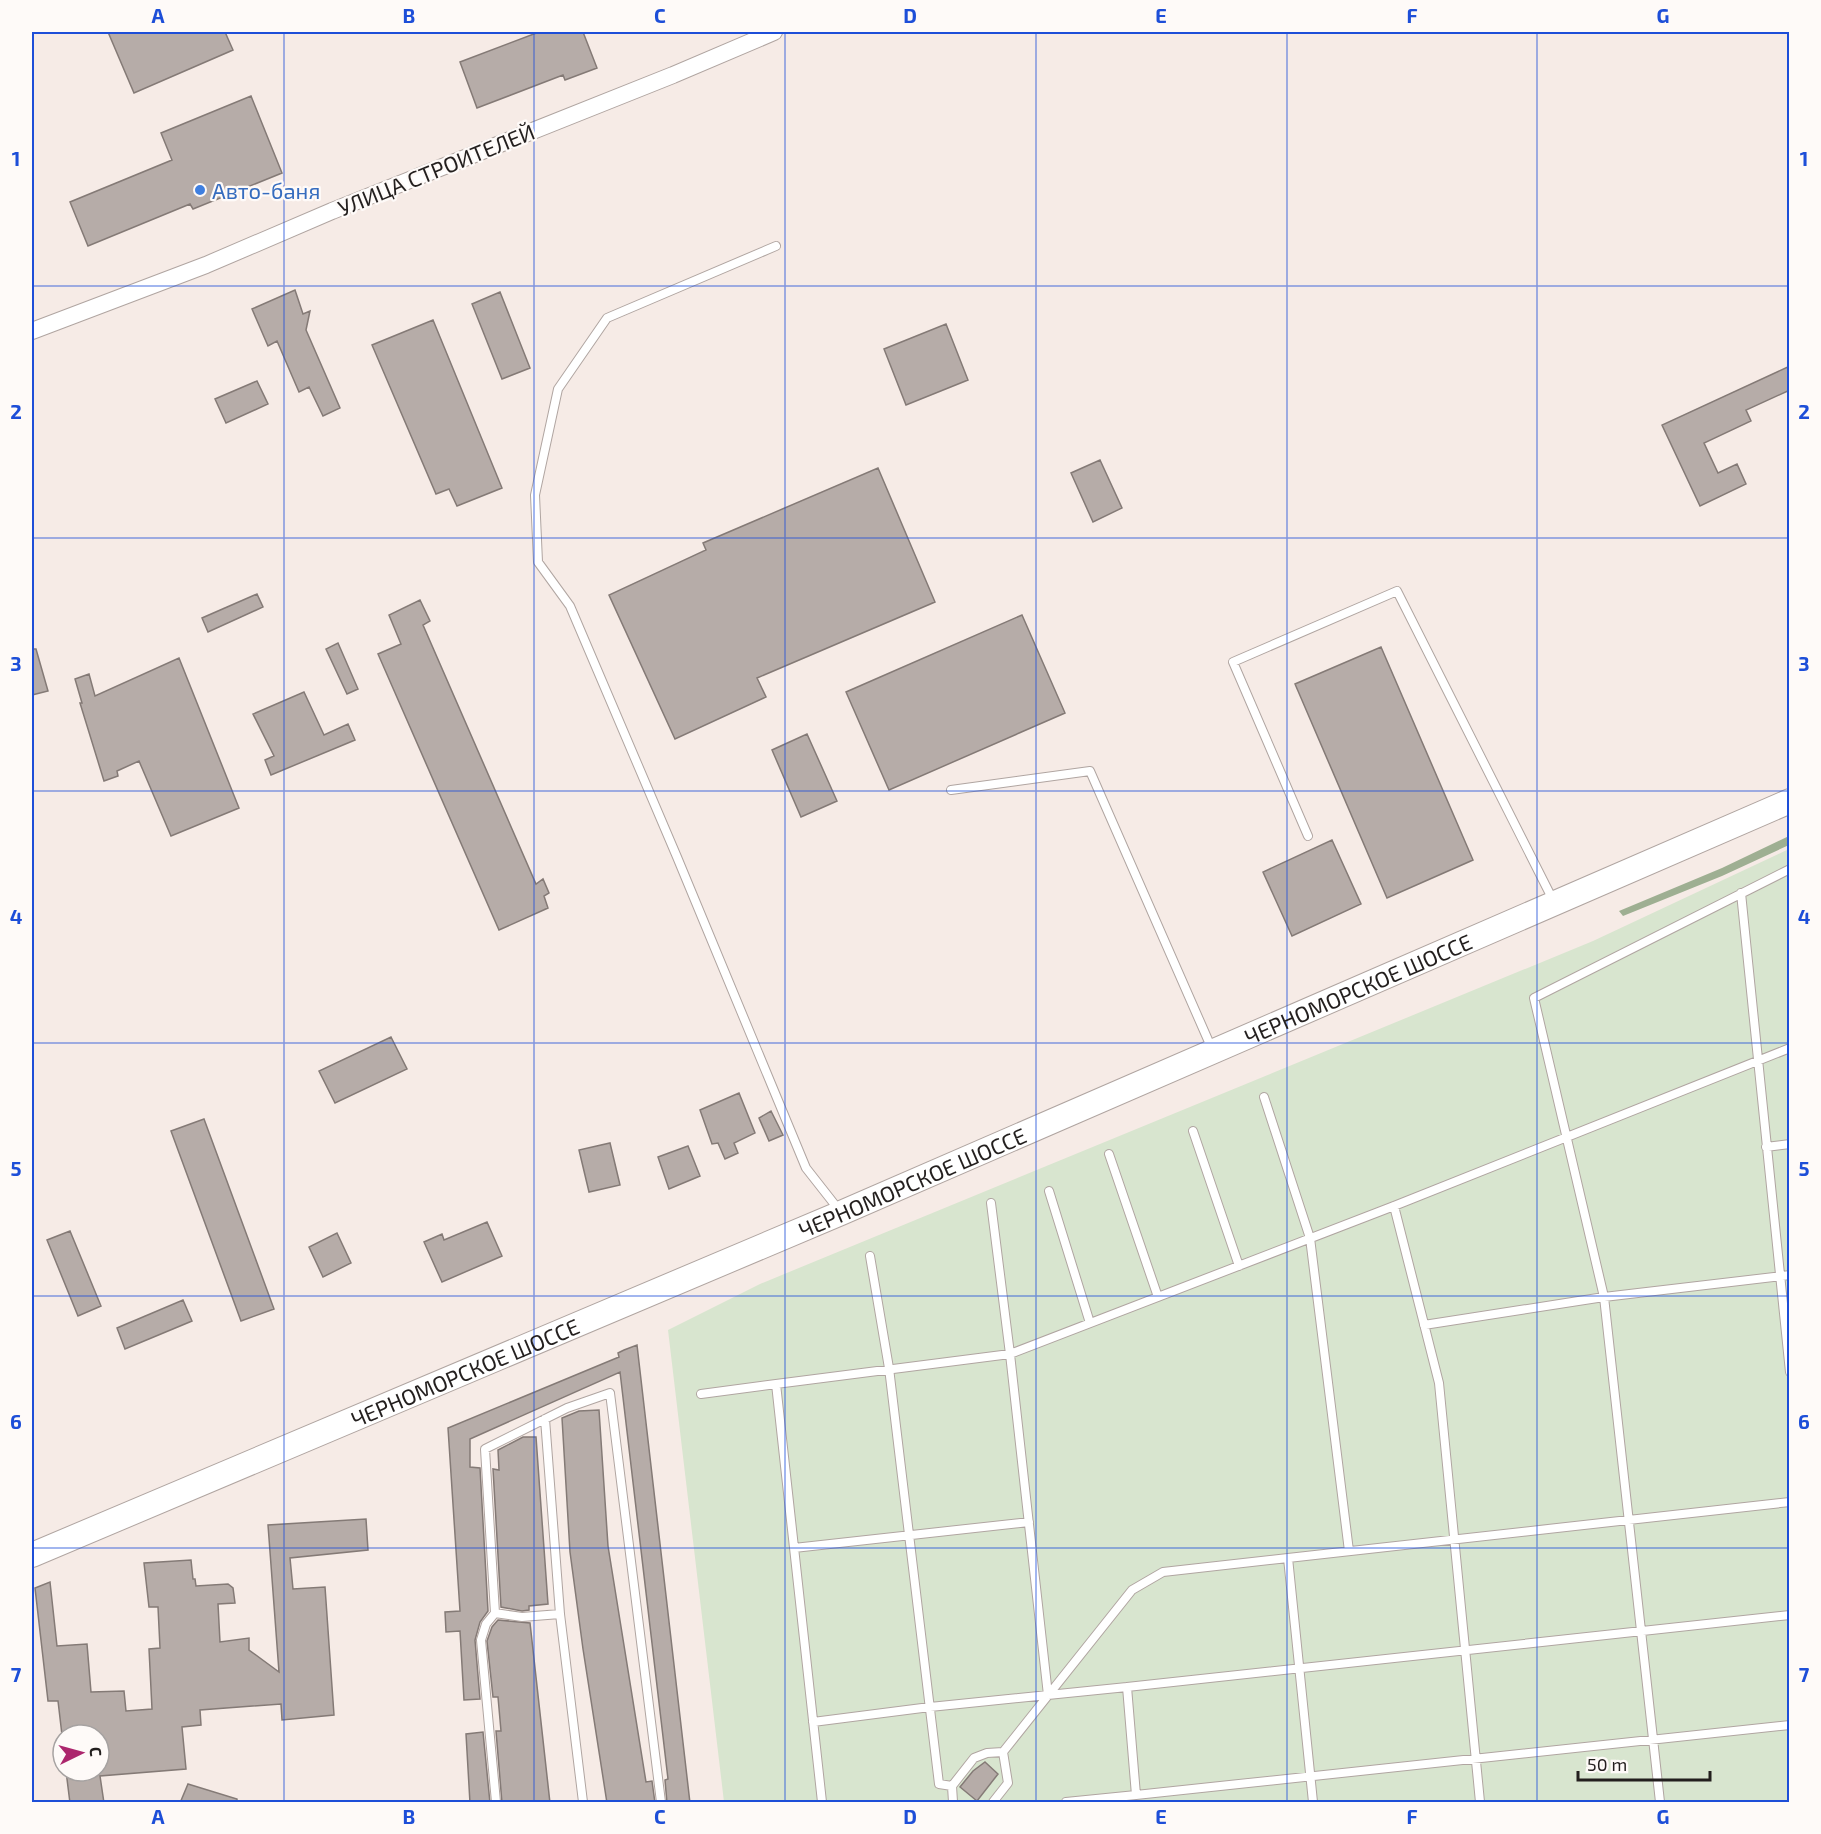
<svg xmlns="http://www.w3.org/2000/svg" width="1821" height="1834" viewBox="0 0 1821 1834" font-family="'Exo 2',sans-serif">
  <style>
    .green { fill: #d8e5cf }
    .forest { fill: #9eaf92 }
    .building { fill: #b6aca8; stroke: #847a76; stroke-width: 1.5 }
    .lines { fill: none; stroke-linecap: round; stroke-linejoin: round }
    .lane-casing { stroke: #b0a5a1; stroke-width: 10 }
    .street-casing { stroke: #b0a5a1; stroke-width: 18 }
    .secondary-casing { stroke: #b0a5a1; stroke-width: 26 }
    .lane { stroke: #fff; stroke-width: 8 }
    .street { stroke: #fff; stroke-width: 16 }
    .secondary { stroke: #fff; stroke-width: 24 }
    .grid { fill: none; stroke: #1d4ed8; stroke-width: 1.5; stroke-opacity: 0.55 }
    .shop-dot { fill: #3f7fe0; stroke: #fefaf8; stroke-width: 2 }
    .labels { text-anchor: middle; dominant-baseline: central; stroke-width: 4.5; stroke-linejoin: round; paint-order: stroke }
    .street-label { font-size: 22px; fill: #231f1e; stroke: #fefaf8 }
    .shop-label { font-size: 22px; fill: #366cbe; stroke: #fefaf8; text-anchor: start }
    .neatline { fill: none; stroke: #1d4ed8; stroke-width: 2 }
    .grid-label { font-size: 20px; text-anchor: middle; font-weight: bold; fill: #1d4ed8 }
  </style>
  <rect width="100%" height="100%" fill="#f6ebe6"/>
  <path class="green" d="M1789,849V1802H724L668,1330L760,1284L1593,941Z"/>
  <path class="forest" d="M1789,836V845L1722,876L1623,916L1619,911L1722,868Z"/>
  <path class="building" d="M108,32H225L233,50L134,93Z
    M539,32H583L597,68L565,80L563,75L477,108L460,62Z
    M251,96L282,173L193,209L190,204L88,246L70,202L172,160L161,133Z
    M295,290L303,314L310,311L306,330L340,408L323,416L309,387L299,392L277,341L268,346L252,309Z
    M500,292L530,368L502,379L472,304Z
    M433,320L502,488L457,506L449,489L436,494L372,345Z
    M946,324L968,380L906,405L884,349Z
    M1790,366V390L1746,410L1751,421L1704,443L1718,473L1737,464L1746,484L1700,506L1662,425Z
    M257,381L268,404L226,423L215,399Z
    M1100,460L1122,508L1093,522L1071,473Z
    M878,468L935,602L757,678L766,697L675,739L609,595L706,550L703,543Z
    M257,594L263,607L208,632L202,618Z
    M420,600L430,621L423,625L536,884L543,879L549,893L544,896L548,908L499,930L378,654L401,644L389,615Z
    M1022,615L1065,713L889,790L846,692Z
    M338,643L358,689L347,694L326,649Z
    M1381,647L1473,860L1387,898L1295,684Z
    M32,649H36L48,691L32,695Z
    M179,658L239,808L171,836L139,761L117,771L118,776L104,781L80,703H82L75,679L89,674L95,696Z
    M304,692L324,735L348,724L355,740L271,775L265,760L274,756L253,714Z
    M807,734L837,801L801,817L772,750Z
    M1332,840L1361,904L1292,936L1263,872Z
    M391,1037L407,1069L335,1103L319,1071Z
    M739,1093L755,1133L734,1143L738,1153L725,1159L718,1143L712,1144L700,1110Z
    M771,1111L783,1135L769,1141L759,1118Z
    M204,1119L274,1309L241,1321L171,1131Z
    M610,1143L620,1185L589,1192L579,1150Z
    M688,1146L700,1176L669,1189L658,1157Z
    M487,1222L502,1256L442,1282L424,1242L442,1234L444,1240Z
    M70,1231L101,1306L78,1316L47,1240Z
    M337,1233L351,1263L323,1277L309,1247Z
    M183,1300L192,1321L125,1349L117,1328Z
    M637,1345L690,1803H667L665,1780L668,1779L620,1372L470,1439V1467L480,1468L488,1611L480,1622L475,1640L480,1699L464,1700L460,1631L446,1632L445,1612L460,1611L448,1428L619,1357L618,1353L624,1350Z
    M599,1410L608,1546L646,1782L652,1781L655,1803H607L583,1649L570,1552L562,1418L579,1411Z
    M523,1437H536L548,1604L529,1606V1610L522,1611L501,1607L493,1469L499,1470L498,1450Z
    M366,1519L368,1550L290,1558L293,1589L325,1587L334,1715L282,1720L281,1704L200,1710L201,1725L182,1727L186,1769L100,1776L104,1803H70L66,1771H99V1735H62L58,1701H48L35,1588L50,1582L57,1646L87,1644L91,1692L124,1691L126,1711L152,1709L149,1649L160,1648L158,1607H149L144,1563L191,1560L193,1579H195L196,1586L228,1584L233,1588L235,1603L218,1604L220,1642L249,1638V1650L279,1672L268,1525Z
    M498,1620L530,1623L550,1803H502L496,1731H501L498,1697H493L487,1641L492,1627Z
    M483,1732L490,1803H470L466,1734Z
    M985,1762L998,1774L977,1801L960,1787L973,1771Z
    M188,1784L237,1799V1803H180Z"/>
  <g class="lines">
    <defs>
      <path id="lane" d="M776,246L607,318L558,389L535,495L538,562L570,606L677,857L806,1168L839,1210
        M951,790L1090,771L1212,1049
        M1308,836L1233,662L1397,591L1553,900
        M1741,893L1790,1372
        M1264,1097L1310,1238L1349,1551
        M1193,1131L1239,1266
        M1766,1147L1790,1144
        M1109,1154L1158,1297
        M1049,1191L1090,1323
        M991,1203L1010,1354L1048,1695
        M1394,1206L1439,1383L1480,1802
        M870,1256L889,1368L939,1784L952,1786
        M1424,1325L1604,1297L1790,1275
        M776,1384L1010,1354L1394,1206L1790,1048
        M701,1394L776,1384L822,1802
        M545,1419L560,1614L583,1802
        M794,1548L1029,1522
        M1288,1558L1790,1502
        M495,1613L522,1617L560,1614
        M1127,1687L1790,1615
        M813,1722L930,1707L1127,1687L1136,1795L1066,1802
        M1136,1795L1790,1725
        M496,1802L481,1640L486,1624L495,1613L485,1449L567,1408L610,1393L661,1802
        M953,1802L952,1786L974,1758L987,1753L1003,1752
        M993,1802L1008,1783L1003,1752L1132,1590L1163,1572L1288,1558L1313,1802
        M1660,1802L1604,1297L1534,998L1790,869"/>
      <path id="street" d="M32,331L206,265L332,211L673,75L774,32"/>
      <g id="secondary">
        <path id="s1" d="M32,1555L841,1213L1790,801"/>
      </g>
    </defs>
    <use href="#lane" class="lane-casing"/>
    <use href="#street" class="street-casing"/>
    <use href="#secondary" class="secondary-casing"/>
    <use href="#lane" class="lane"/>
    <use href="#street" class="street"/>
    <use href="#secondary" class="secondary"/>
  </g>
  <path class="grid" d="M284,32V1802M534,32V1802M785,32V1802M1036,32V1802M1287,32V1802M1537,32V1802M32,286H1790M32,538H1790M32,791H1790M32,1043H1790M32,1296H1790M32,1548H1790"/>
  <circle class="shop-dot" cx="200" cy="190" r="6"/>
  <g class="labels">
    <g class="street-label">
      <text transform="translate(436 169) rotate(-22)">УЛИЦА СТРОИТЕЛЕЙ</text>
      <text stroke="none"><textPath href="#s1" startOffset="1442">ЧЕРНОМОРСКОЕ ШОССЕ</textPath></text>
      <text stroke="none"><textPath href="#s1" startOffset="956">ЧЕРНОМОРСКОЕ ШОССЕ</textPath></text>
      <text stroke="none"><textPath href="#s1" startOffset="470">ЧЕРНОМОРСКОЕ ШОССЕ</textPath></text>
    </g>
    <g class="shop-label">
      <text x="212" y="190">Авто-баня</text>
    </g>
  </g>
  <rect width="1821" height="1834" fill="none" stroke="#fefaf8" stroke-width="66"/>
  <g transform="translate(81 1753) rotate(85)"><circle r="28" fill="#fefaf8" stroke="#a6a2a1" stroke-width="1.5"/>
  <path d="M0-4.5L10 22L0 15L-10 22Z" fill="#ac266d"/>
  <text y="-9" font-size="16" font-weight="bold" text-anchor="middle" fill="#231f1e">С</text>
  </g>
  <path d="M1578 1771v9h132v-9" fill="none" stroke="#231f1e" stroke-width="3"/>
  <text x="1587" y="1771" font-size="18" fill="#231f1e" stroke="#fefaf8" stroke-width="4.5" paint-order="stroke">50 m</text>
  <rect x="33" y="33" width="1755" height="1768" class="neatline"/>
  <g class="grid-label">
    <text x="158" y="23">A</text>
    <text x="409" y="23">B</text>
    <text x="660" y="23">C</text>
    <text x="910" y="23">D</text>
    <text x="1161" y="23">E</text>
    <text x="1412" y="23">F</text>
    <text x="1663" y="23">G</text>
    <text x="16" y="166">1</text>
    <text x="1804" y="166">1</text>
    <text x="16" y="419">2</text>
    <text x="1804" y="419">2</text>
    <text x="16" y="671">3</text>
    <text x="1804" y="671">3</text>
    <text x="16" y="924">4</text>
    <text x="1804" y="924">4</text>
    <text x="16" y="1176">5</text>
    <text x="1804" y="1176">5</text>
    <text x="16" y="1429">6</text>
    <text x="1804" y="1429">6</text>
    <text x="16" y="1682">7</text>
    <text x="1804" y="1682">7</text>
    <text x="158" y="1824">A</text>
    <text x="409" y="1824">B</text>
    <text x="660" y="1824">C</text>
    <text x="910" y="1824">D</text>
    <text x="1161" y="1824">E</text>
    <text x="1412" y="1824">F</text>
    <text x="1663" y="1824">G</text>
  </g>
</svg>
